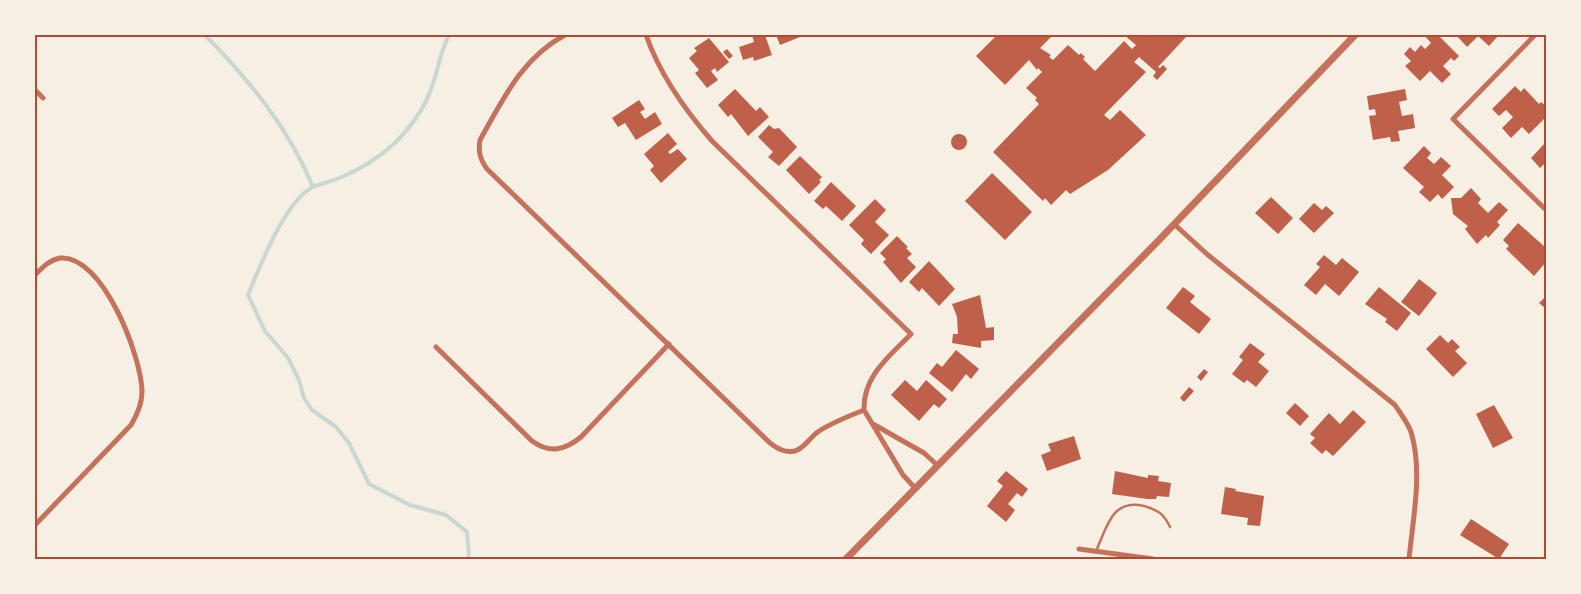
<svg xmlns="http://www.w3.org/2000/svg" width="1581" height="594" viewBox="0 0 1581 594" font-family="'Alegreya Sans',sans-serif">
  <style>
    .lines { fill: none; stroke-linecap: round; stroke-linejoin: round }
    .stream { stroke: #c9d6d2; stroke-width: 4 }
    .building { fill: #bf614a }
    .service { stroke: #c5725c; stroke-width: 2.5 }
    .minor { stroke: #c5725c; stroke-width: 5 }
    .tertiary { stroke: #c5725c; stroke-width: 7 }
    .neatline { fill: none; stroke: #b5482f; stroke-width: 2 }
  </style>
  <rect width="100%" height="100%" fill="#f6efe4"/>
  <g class="lines">
    <path class="stream" d="M205,35C249,80 289,128 313,187
      M449,35C439,54 438,73 430,92C424,109 409,129 396,142C381,156 361,169 342,177C333,181 322,183 313,187C285,201 260,266 248,295L265,331L288,358L299,380L304,398L312,410L336,427L349,443L369,484L410,505L446,515L467,532L469,556L467,559"/>
  </g>
  <path class="building" d="M752,35H765L772,55L754,61L753,57L743,60L739,47L754,42Z
    M776,35H805L780,45Z
    M997,35H1053L1040,48L1051,55L1049,57L1053,60L1068,45L1079,55L1081,53L1085,57L1083,59L1095,71L1124,41L1132,49L1136,45L1124,35H1184L1186,37L1158,67L1160,68L1163,65L1167,69L1157,80L1153,76L1156,72L1139,57L1134,62L1146,72L1104,115L1110,120L1120,110L1146,135L1108,170L1070,194L1066,190L1051,205L1045,198L1043,201L993,152L1039,104L1035,100L1037,98L1026,88L1042,72L1038,68L1037,70L1029,60L1005,85L976,56Z
    M1424,35H1438L1459,56L1454,61L1451,58L1443,66L1451,74L1442,83L1430,71L1420,81L1405,66L1411,61L1404,54L1410,47L1415,52L1421,45L1425,49L1431,43Z
    M1456,35H1497L1498,36L1489,46L1478,36L1467,47Z
    M709,38L729,62L717,72L715,68L711,71L718,80L707,88L695,73L699,70L689,58L697,51L694,48Z
    M727,49L733,56L729,59L723,52Z
    M1515,86L1521,92L1524,88L1539,104L1541,102L1546,106V117L1529,134L1522,127L1511,138L1502,128L1513,117L1506,110L1499,116L1492,109Z
    M735,89L756,111L760,107L769,117L748,136L731,114L728,117L718,105Z
    M1405,89L1407,100L1399,102L1402,116L1413,114L1415,128L1398,131L1400,141L1391,142L1390,137L1373,140L1369,116L1376,115L1375,109L1369,110L1367,96Z
    M639,100L645,109L640,112L645,119L655,112L662,124L636,140L625,123L618,127L612,118Z
    M769,125L774,129L779,128L797,147L779,166L768,157L773,152L758,137Z
    M668,133L677,144L668,152L670,154L678,149L687,159L661,183L650,170L654,166L644,154Z
    M951 142a8 8 0 1 1 16 0a8 8 0 1 1-16 0Z
    M1546,142V162L1540,168L1531,158Z
    M1424,146L1431,153L1427,158L1434,164L1441,157L1451,166L1442,175L1454,187L1442,199L1438,194L1430,202L1419,192L1424,187L1403,168Z
    M800,156L822,177L819,180L821,182L809,194L786,170Z
    M992,173L1032,212L1005,240L965,201Z
    M831,182L856,206L842,221L826,206L823,209L814,201Z
    M1471,188L1481,199L1478,203L1488,213L1499,202L1508,210L1497,222L1500,225L1488,238L1486,235L1477,244L1465,229L1468,226L1453,214L1451,198H1461Z
    M1271,197L1293,218L1278,234L1255,213Z
    M875,199L886,210L875,222L889,235L871,254L861,244L864,240L849,225Z
    M1314,203L1322,210L1326,206L1334,213L1314,233L1299,219Z
    M1518,223L1546,248V262L1534,276L1506,249L1509,246L1503,240Z
    M897,236L908,247L906,248L912,254L907,258L916,267L901,283L883,262L886,259L880,253Z
    M1324,255L1336,265L1342,258L1359,272L1339,296L1325,284L1316,295L1304,285L1320,267L1316,264Z
    M929,261L955,289L939,306L922,288L919,292L909,282Z
    M1419,279L1437,293L1419,316L1401,302Z
    M1183,287L1195,296L1190,302L1211,319L1199,334L1166,308Z
    M1379,287L1411,313L1397,331L1385,322L1387,319L1365,304Z
    M980,295L986,328L994,327V340L981,341V348L952,343L953,334H958L957,317L952,304Z
    M1546,296V309L1539,303Z
    M1440,335L1448,343L1452,339L1460,347L1455,351L1467,363L1453,377L1426,349Z
    M1250,343L1265,354L1258,362L1269,371L1256,387L1247,380L1244,383L1232,374L1243,360L1239,357Z
    M956,350L979,369L971,379L966,374L952,392L929,373L937,363L942,367Z
    M1204,369L1208,372L1201,381L1197,377Z
    M905,380L917,391L926,380L947,399L939,408L934,404L919,421L891,395Z
    M1189,387L1194,391L1184,402L1180,398Z
    M1295,403L1309,416L1300,426L1286,413Z
    M1494,405L1513,438L1493,448L1476,414Z
    M1353,410L1366,422L1333,456L1326,450L1322,454L1310,443L1315,438L1310,434L1329,413L1340,424Z
    M1074,436L1081,459L1047,471L1041,455L1051,451L1048,444Z
    M1006,471L1028,489L1022,497L1017,493L1008,504L1015,510L1006,522L987,506L1003,486L997,481Z
    M1115,471L1148,478V475L1159,476L1158,481L1171,483L1169,497L1157,496L1156,499H1147L1112,494Z
    M1225,487L1236,489L1235,491L1264,496L1260,526L1247,525L1248,518L1221,514Z
    M1471,519L1509,544L1499,559L1460,535Z"/>
  <g class="lines">
    <path class="service" d="M1096,551C1107,527 1112,498 1144,506C1158,510 1164,514 1170,527"/>
    <path class="minor" d="M565,35C522,58 503,99 480,140C478,152 480,159 487,169L770,443C778,449 785,453 795,451C805,448 810,437 819,431C833,422 849,416 864,410
      M646,35C660,75 684,109 712,141L911,334C889,357 863,376 864,410L903,475L915,488
      M1535,35L1453,119L1546,210
      M35,90L43,98
      M1174,224L1208,255L1395,405C1400,413 1408,423 1411,432C1423,471 1413,518 1409,559
      M35,275C42,268 49,260 60,258C103,254 142,358 142,392C142,404 137,415 131,425L35,525
      M436,347L532,441C550,454 565,450 581,437L669,344
      M873,424L924,453L937,465
      M1079,549L1153,559"/>
    <path class="tertiary" d="M846,559L1160,239L1355,35"/>
  </g>
  <rect width="1581" height="594" fill="none" stroke="#f6efe4" stroke-width="72"/>
  <rect x="36" y="36" width="1509" height="522" class="neatline"/>
</svg>
